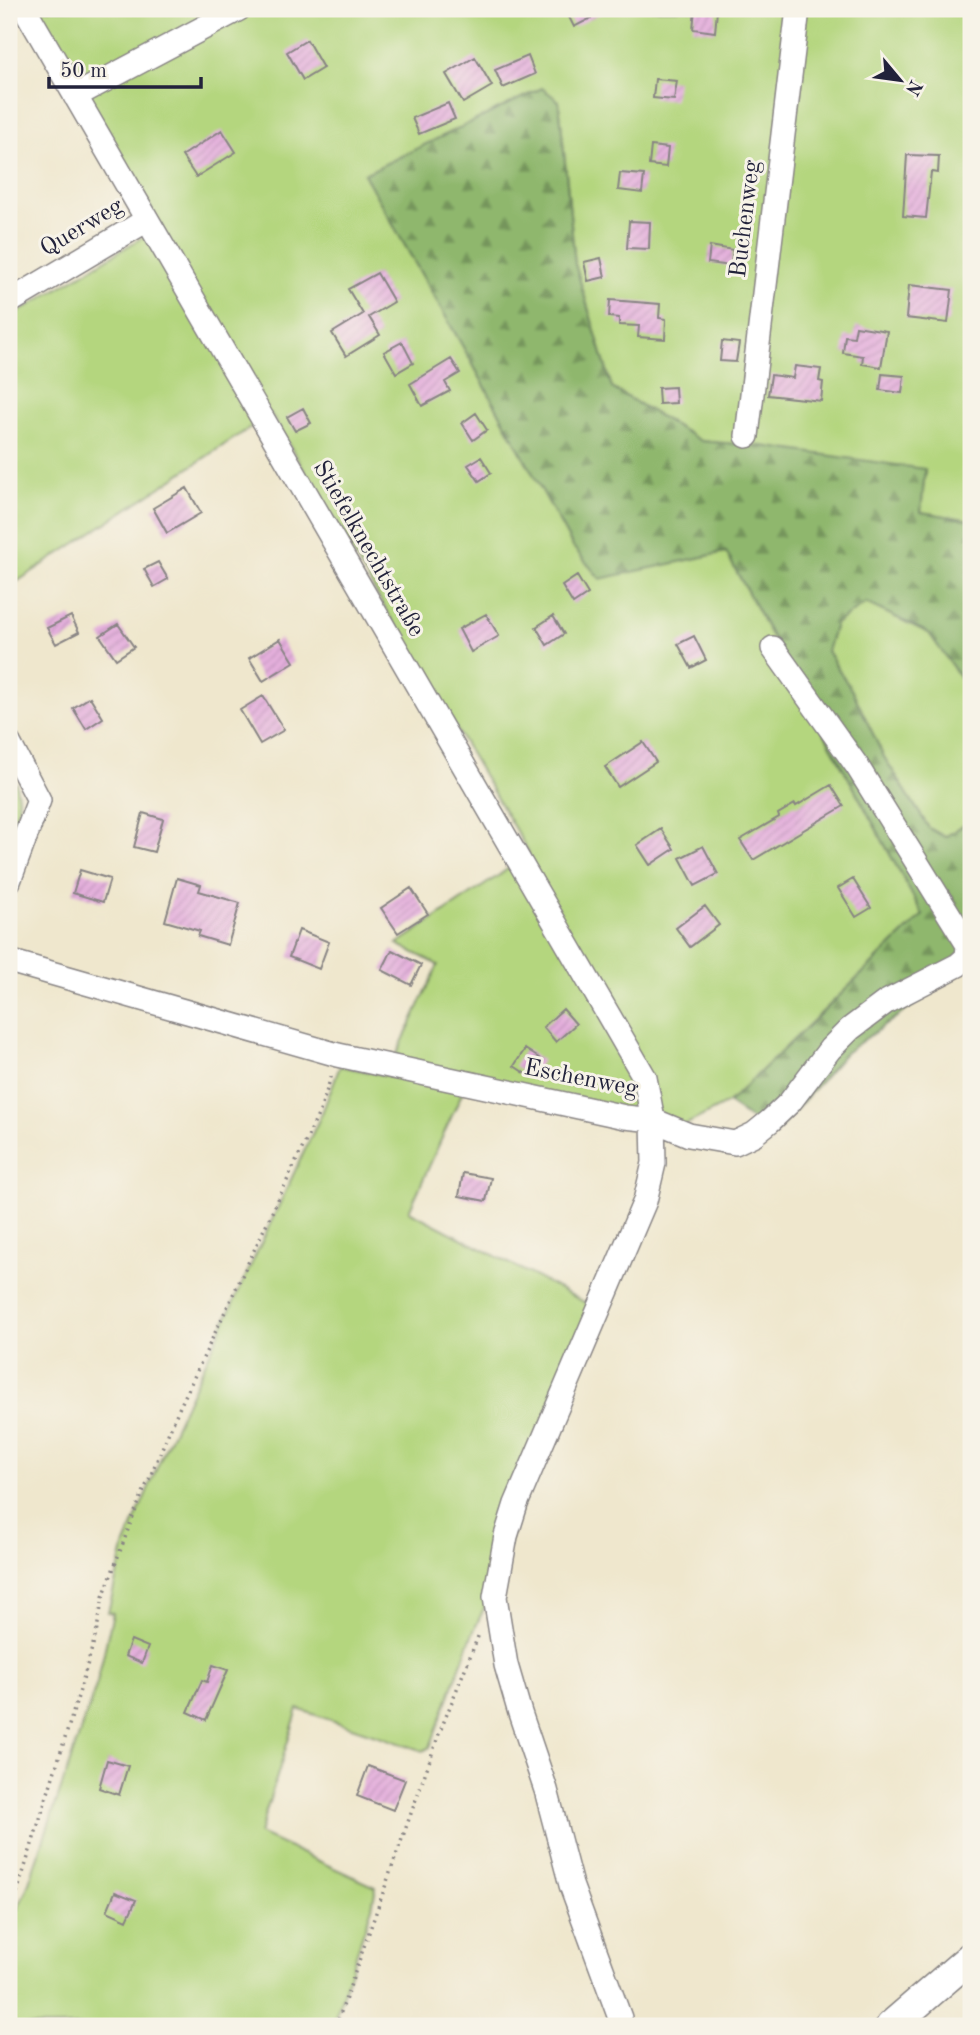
<svg xmlns="http://www.w3.org/2000/svg" width="980" height="2035" viewBox="0 0 980 2035" font-family="'Old Standard TT',serif">
  <style>
    .green { fill: #b4d67e; stroke: #6b7c5c; stroke-width: 2 }
    .forest { fill: url(#forest-firs); stroke: #586c54; stroke-width: 2 }
    .building { fill: url(#building-hatch) }
    .lines { fill: none; stroke-linecap: round; stroke-linejoin: round }
    .minor-casing { stroke: #888484; stroke-width: 26 }
    .major-casing { stroke: #888484; stroke-width: 33 }
    .path { stroke: #888484; stroke-width: 3.5; stroke-dasharray: 2 5; stroke-linecap: butt }
    .minor { stroke: #fff; stroke-width: 23 }
    .major { stroke: #fff; stroke-width: 30 }
    .labels { text-anchor: middle; dominant-baseline: central; stroke-width: 6; stroke-linejoin: round; paint-order: stroke }
    .street-label { font-size: 24px; fill: #22223b; stroke: #f7f3e8 }
  </style>
  <defs>
    <pattern id="forest-firs" width="22" height="20" patternUnits="userSpaceOnUse" patternTransform="scale(1.75)"><rect width="22" height="20" fill="#8fb76d"/><path d="M5 1l3.5 6h-7zM16 11l3.5 6h-7z" fill="#74945b"/></pattern>
    <pattern id="building-hatch" width="6" height="6" patternUnits="userSpaceOnUse" patternTransform="scale(1.75)"><rect width="6" height="6" fill="#e4afdc"/><path d="M-1 1l2-2M0 6l6-6M5 7l2-2" fill="none" stroke="#c396be"/></pattern>
  </defs>
  <rect width="100%" height="100%" fill="#f7f3e8"/>
  <filter id="ink" filterUnits="userSpaceOnUse"><feTurbulence type="fractalNoise" baseFrequency=".0143" numOctaves="2"/><feDisplacementMap in="SourceGraphic" scale="14" xChannelSelector="R" yChannelSelector="G"/><feConvolveMatrix kernelMatrix="1 2 1 2 8 2 1 2 1" color-interpolation-filters="sRGB"/></filter>
  <filter id="wash" filterUnits="userSpaceOnUse"><feTurbulence type="fractalNoise" baseFrequency=".00686" numOctaves="4" result="noise"/><feDisplacementMap in="SourceGraphic" scale="28" xChannelSelector="R" yChannelSelector="G"/><feGaussianBlur stdDeviation="1.57" result="paint"/><feColorMatrix in="noise" values="0 0 0 0 0 0 0 0 0 0 0 0 0 0 0 0 0 1.4 0 .05"/><feComposite in="paint" operator="in"/></filter>
  <g filter="url(#wash)">
    <rect width="100%" height="100%" fill="#efe7cd"/>
    <path class="green" d="M36,9H971V520L921,512L925,470L701,441L612,388L575,264L559,101L364,174L470,359L573,547L726,552L923,915L728,1103L685,1125L393,1062L438,965L397,944L498,876L529,853L271,414L9,587V318L161,226Z
      M866,603L929,633L971,693V820L945,837L929,828L884,757L854,695L827,651L835,624Z
      M9,782L16,783L19,806L9,831Z
      M340,1066L463,1091L409,1211L592,1306L490,1595L472,1635L430,1747L423,1751L298,1709L259,1834L376,1887L372,1907L332,2026H9V1926L26,1891L97,1683L113,1613L108,1612L125,1544L164,1451L322,1113Z"/>
    <path class="forest" d="M542,88L559,101L575,264L612,388L701,441L762,446L925,469L921,512L971,520V693L929,633L866,603L835,624L827,651L854,694L884,757L929,828L945,837L971,820V965L845,1053L774,1135L728,1103L923,915L726,552L600,579L573,547L470,359L364,174Z"/>
    <g id="blocks">
      <path class="building" d="M565,9H609L574,27Z
        M695,9L717,11L715,32L693,29Z
        M307,40L323,68L303,80L287,52Z
        M528,56L535,74L503,88L495,70Z
        M475,57L492,86L463,103L446,74Z
        M655,79L677,81L674,100L653,98Z
        M448,103L455,119L419,134L412,118Z
        M222,130L236,152L196,177L182,156Z
        M651,146L668,148L666,167L649,165Z
        M907,155L939,156L938,173L931,172L926,218L903,216Z
        M620,173L644,175L642,193L618,190Z
        M629,221L650,222L649,249L627,248Z
        M710,246L733,250L731,266L708,263Z
        M601,258L605,277L588,281L584,262Z
        M377,273L394,302L369,317L380,335L346,356L332,333L363,314L348,289Z
        M909,285L952,290L948,323L906,318Z
        M610,300L660,304L659,318L666,319L665,339L638,337L639,326L619,325V318L609,317Z
        M856,326L887,331L881,367L862,364L863,356L843,353L845,336L854,337Z
        M722,341L739,343L736,362L720,361Z
        M402,342L413,363L396,373L384,352Z
        M451,359L460,373L445,382L450,391L422,406L410,384Z
        M795,366L821,369L819,381L823,382L821,401L768,395L771,375L793,378Z
        M882,374L904,376L902,393L880,390Z
        M675,387L676,403L659,404L658,388Z
        M303,408L311,423L295,431L287,417Z
        M476,413L487,430L473,440L462,423Z
        M481,457L491,473L479,481L468,465Z
        M187,488L201,513L167,533L153,508Z
        M158,562L168,579L154,587L144,569Z
        M577,576L588,594L573,604L562,586Z
        M486,614L499,636L471,652L459,629Z
        M71,616L79,632L56,644L47,628Z
        M553,616L564,634L547,645L536,627Z
        M118,624L134,647L116,659L100,636Z
        M694,636L706,660L691,668L678,644Z
        M280,639L294,662L263,681L249,658Z
        M263,696L284,730L260,744L240,710Z
        M90,697L103,718L86,729L73,708Z
        M643,742L656,762L618,787L605,767Z
        M831,785L844,806L753,860L740,840L779,817L778,814L795,804L796,806Z
        M143,813L163,819L154,852L134,847Z
        M661,829L674,849L650,865L637,845Z
        M703,846L718,874L695,886L680,858Z
        M80,870L110,879L103,902L73,893Z
        M177,878L201,885L199,891L240,903L228,945L198,936L200,931L165,921Z
        M853,879L871,908L856,917L838,888Z
        M411,888L428,914L398,933L381,908Z
        M705,906L719,925L690,947L676,928Z
        M299,930L329,942L319,969L289,957Z
        M392,950L421,965L411,985L382,970Z
        M563,1009L576,1024L556,1042L543,1027Z
        M525,1049L542,1060L531,1077L514,1066Z
        M463,1173L491,1178L486,1201L459,1196Z
        M131,1640L148,1647L142,1663L125,1656Z
        M213,1665L228,1670L206,1720L188,1712L202,1680L207,1682Z
        M107,1760L128,1766L119,1795L99,1788Z
        M368,1766L405,1780L393,1810L357,1796Z
        M115,1892L136,1900L127,1920L107,1911Z"/>
    </g>
  </g>
  <g filter="url(#ink)">
    <use href="#blocks" fill-opacity="0" stroke="#888484" stroke-width="2"/>
    <g class="lines">
      <defs>
        <path id="minor" d="M25,9L645,1078L653,1120L654,1163L645,1201L516,1504L506,1536L495,1597L506,1665L520,1713L546,1790L571,1885L620,2018L621,2026
          M75,96L239,9
          M9,302L147,220
          M747,436L798,9
          M9,743L39,800L9,881
          M9,961L338,1055L625,1117L653,1120L689,1135L735,1143L754,1134L770,1121L790,1102L830,1049L850,1029L886,1002L958,965L967,957L968,945L857,766L773,648"/>
        <path id="major" d="M891,2026L971,1957"/>
      </defs>
      <use href="#minor" class="minor-casing"/>
      <use href="#major" class="major-casing"/>
      <path class="path" d="M9,1912L15,1899L80,1690L96,1634L103,1597L132,1519L177,1413L320,1111L332,1074
        M336,2026L439,1734L479,1634"/>
      <use href="#minor" class="minor"/>
      <use href="#major" class="major"/>
    </g>
  </g>
  <g class="labels">
    <g class="street-label">
      <text transform="translate(746 219) rotate(-83)">Buchenweg</text>
      <text transform="translate(82 228) rotate(-31)">Querweg</text>
      <text transform="translate(368 549) rotate(60)">Stiefelknechtstraße</text>
      <text transform="translate(581 1079) rotate(11)">Eschenweg</text>
    </g>
  </g>
  <rect width="980" height="2035" fill="none" stroke="#f7f3e8" stroke-width="35"/>
  <g transform="translate(900 80) rotate(119)" stroke="#f7f3e8" stroke-width="5" paint-order="stroke">
  <path d="M0-5L12 26L0 18L-12 26Z" fill="#22223b"/>
  <text y="-10" font-size="19" font-weight="bold" text-anchor="middle" fill="#22223b">N</text>
  </g>
  <path d="M49 77v10h152v-10" fill="none" stroke="#22223b" stroke-width="3.5"/>
  <text x="60" y="77" font-size="21" fill="#22223b" stroke="#f7f3e8" stroke-width="5" paint-order="stroke">50 m</text>
</svg>
